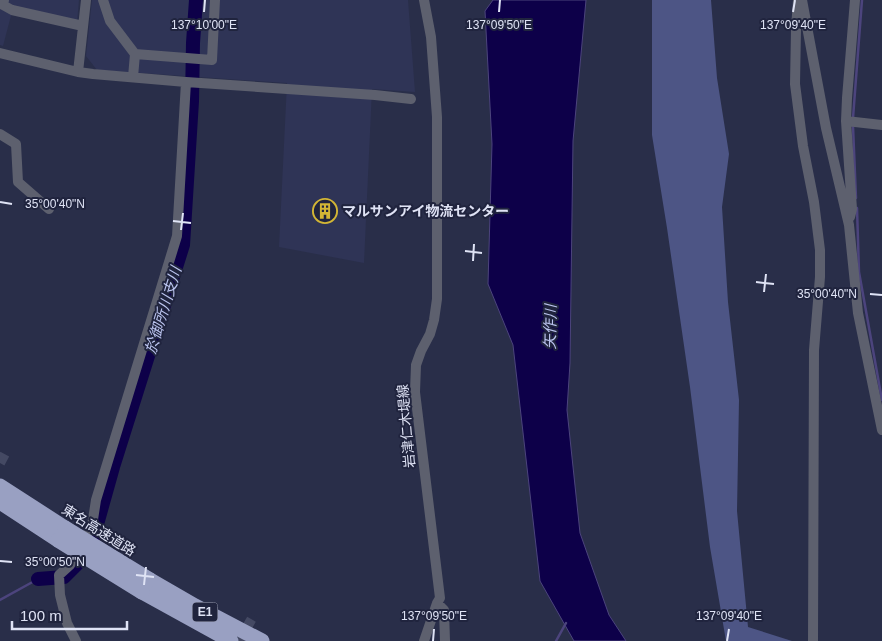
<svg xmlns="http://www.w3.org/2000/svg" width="882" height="641" viewBox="0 0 882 641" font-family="Helvetica,'Noto Sans JP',sans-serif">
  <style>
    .built { fill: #2f3456 }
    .green { fill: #4d5585 }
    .water { fill: #0d0049; stroke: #4c447d }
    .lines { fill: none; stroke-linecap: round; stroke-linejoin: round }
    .stream { stroke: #4c447d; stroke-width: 2.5 }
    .river { stroke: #0d0049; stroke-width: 14 }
    .minor-tunnel { stroke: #444963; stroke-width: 10; stroke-dasharray: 10 5; stroke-linecap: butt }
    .minor { stroke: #5d606e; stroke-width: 10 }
    .highway { stroke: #99a0c2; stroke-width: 15 }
    .highway-bridge { stroke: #99a0c2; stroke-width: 15 }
    .ticks { fill: none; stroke: #dfe3f5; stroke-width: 2 }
    .labels { text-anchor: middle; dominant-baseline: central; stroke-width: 4; stroke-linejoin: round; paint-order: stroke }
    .shield { fill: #20243e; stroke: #a6aabe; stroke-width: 1 }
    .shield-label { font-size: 12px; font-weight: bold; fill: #dfe3f5 }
    .poi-label { font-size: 14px; font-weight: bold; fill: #dfe3f5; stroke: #20243e; text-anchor: start }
    .street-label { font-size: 14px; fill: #dfe3f5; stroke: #20243e }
    .water-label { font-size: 15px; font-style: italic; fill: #bbc4ef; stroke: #20243e }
    .ticks-label { font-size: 12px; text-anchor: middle; fill: #dfe3f5; stroke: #20243e; stroke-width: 4; stroke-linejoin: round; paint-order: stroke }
  </style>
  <rect width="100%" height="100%" fill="#292e49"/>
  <path class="built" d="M0,0H79L77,23L13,8L3,46L0,45Z
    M92,0H408L415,92L372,89L364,263L279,247L287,83L97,70L86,56Z"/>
  <path class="green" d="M652,0H711L717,78L729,154L722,207L728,302L739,400L737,511L748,627L792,641H726L710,547L690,387L667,228L652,135Z"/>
  <path class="water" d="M493,0H586L573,141L570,363L567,410L580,533L609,615L626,641H574L540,581L513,345L488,284L492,144L485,11Z"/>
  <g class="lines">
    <path class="stream" d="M853,118L862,0
      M853,126L856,198
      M857,208L859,272L882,400
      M0,600L38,579
      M556,641L566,623"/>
    <path class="river" d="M38,579L64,577L77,564L94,535L113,467L183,245L192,101L193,43L196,0"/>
    <path class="minor-tunnel" d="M0,463L6,452
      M239,641L254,615"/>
    <path class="minor" d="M4,0L3,5L12,10L83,26
      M103,0L110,21L135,54L133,77
      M424,0L431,37L437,117V299L434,320L430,334L421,351L416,365L415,392L440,598L437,603L424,641
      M798,0L796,29L795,84L803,146L814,202L820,250V277L814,350L813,641
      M802,0L826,128L849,225L858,313L882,430
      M0,53L78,72L93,74L186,82L375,95L411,99
      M135,54L212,60L215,0
      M78,72L86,0
      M846,121L882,125
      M0,134L16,144L18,182L49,209
      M850,217L852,209L846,121L847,98L855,0
      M437,603L444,610L445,641
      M76,641L67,623L60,595L59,575L70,565L92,526L96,500L177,236L186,82"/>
    <path class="highway" d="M0,486L65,528
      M0,502L58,540
      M150,580L195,606L262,641
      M142,592L231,641"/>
    <path class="highway-bridge" d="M65,528L150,580
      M58,540L142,592"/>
  </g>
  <path class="ticks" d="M204,12L205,0M499,12L500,0M793,12L795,0M0,202L12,204M173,221L191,223M181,230L183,213M465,251L482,253M473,261L474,244M756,282L774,284M764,292L766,274M870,294L882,295M0,561L12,562M136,575L154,577M144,585L146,567M433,641L434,629M727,641L729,629"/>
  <defs>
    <symbol id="building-ring" viewBox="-11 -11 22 22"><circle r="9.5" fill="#20243e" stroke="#d3b635" stroke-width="1.5"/><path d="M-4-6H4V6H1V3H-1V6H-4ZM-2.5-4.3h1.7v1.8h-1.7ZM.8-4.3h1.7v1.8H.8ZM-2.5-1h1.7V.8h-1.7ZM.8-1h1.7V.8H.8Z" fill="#d3b635"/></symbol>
  </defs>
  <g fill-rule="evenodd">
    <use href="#building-ring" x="311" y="197" width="28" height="28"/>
  </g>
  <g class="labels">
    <rect class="shield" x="192.5" y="602.5" width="25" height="19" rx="4"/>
    <g class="shield-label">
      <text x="205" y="612">E1</text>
    </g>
    <g class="poi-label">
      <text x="342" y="211">マルサンアイ物流センター</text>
    </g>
    <g class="street-label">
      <text transform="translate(406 426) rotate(-95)">岩津仁木堤線</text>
      <text transform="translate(99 530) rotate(32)">東名高速道路</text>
    </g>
    <g class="water-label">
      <text transform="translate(163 310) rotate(-73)">於御所川支川</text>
      <text transform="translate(550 327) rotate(-89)">矢作川</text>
    </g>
  </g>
  <g class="ticks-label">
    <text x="204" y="29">137°10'00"E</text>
    <text x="499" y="29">137°09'50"E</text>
    <text x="793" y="29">137°09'40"E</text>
    <text x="55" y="208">35°00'40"N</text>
    <text x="827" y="298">35°00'40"N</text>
    <text x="55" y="566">35°00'50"N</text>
    <text x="434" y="620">137°09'50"E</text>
    <text x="729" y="620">137°09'40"E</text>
  </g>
  <path d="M12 621v8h115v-8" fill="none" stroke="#dfe3f5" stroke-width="2.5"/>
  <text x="20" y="621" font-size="15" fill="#dfe3f5" stroke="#20243e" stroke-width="4" paint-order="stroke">100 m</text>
</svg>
